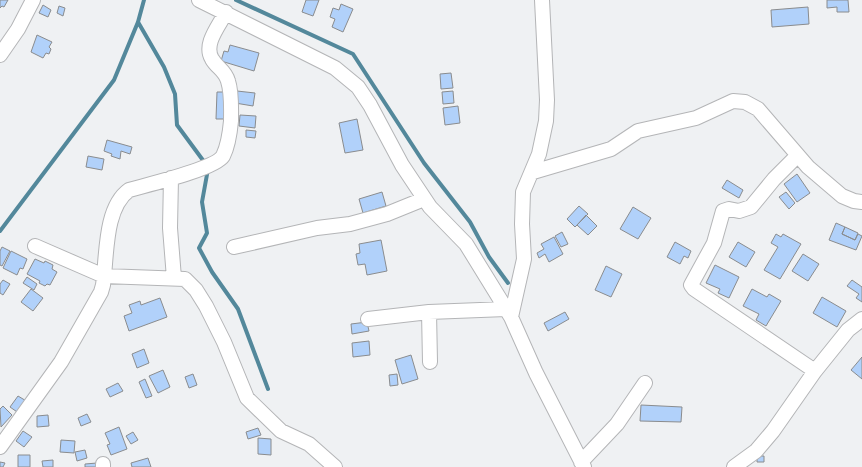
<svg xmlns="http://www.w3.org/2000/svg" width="862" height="467" viewBox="0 0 862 467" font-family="Mulish,sans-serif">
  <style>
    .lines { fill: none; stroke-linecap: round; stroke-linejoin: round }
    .stream { stroke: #53889b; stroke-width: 4 }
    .building { fill: #b1d1fa; stroke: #8a8c8e }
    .minor-casing { stroke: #b4b5b7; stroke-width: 16 }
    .minor { stroke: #fff; stroke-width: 14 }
  </style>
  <rect width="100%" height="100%" fill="#eff1f3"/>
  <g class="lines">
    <path class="stream" d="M236,0L353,54L424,163L470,222L489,257L508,283
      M138,22L164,67L175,94L177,125L205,163
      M208,169L202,202L207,233L199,248L212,272L238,309L268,389
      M0,231L114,80L138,22L144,0"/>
  </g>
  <path class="building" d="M0,0H8L4,7L2,6L0,8Z
    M306,0H319L313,16L302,12Z
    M827,0H848L849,12H837V7L827,8Z
    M341,4L353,9L343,32L332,27L335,19L330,17L333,8L339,10Z
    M43,5L51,10L48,17L39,13Z
    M59,6L65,8L63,16L57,13Z
    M808,7L809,24L772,27L771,10Z
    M37,35L52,42L49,47L51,49L49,54L46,53L43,58L31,52Z
    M230,45L259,53L254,71L221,61L224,51L228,52Z
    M451,73L453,88L441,89L440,74Z
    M237,91L255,93L253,106L235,103Z
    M453,91L454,103L443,104L442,92Z
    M217,92H227V119H216Z
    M458,106L460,123L445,125L443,108Z
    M240,115L256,116L255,128L239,126Z
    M357,119L363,150L345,153L339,123Z
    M246,130L256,131L255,138L246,137Z
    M107,140L132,147L130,154L121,151L120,159L111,156L112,154L104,151Z
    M88,156L104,159L102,170L86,167Z
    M797,174L810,193L797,202L784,184Z
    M727,180L743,190L739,198L722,188Z
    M382,192L386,206L363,213L359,199Z
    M786,192L795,203L789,209L779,197Z
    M579,206L588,214L575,227L567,219Z
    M633,207L651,218L638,239L620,229Z
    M586,215L597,226L588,235L577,225Z
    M836,223L845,227L842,234L855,240L858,234L862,236L856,250L829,240Z
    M845,227L858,233L855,240L842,234Z
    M562,232L568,244L561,247L555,236Z
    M776,234L781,237L783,234L801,244L780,279L764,270L778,247L771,243Z
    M554,237L563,254L549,262L545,254L539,258L537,253L544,249L541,244Z
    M381,240L387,271L367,275L365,264L358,265L356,254L360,253L359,244Z
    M675,242L691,251L688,258L684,256L680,264L667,257Z
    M738,242L755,252L746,267L729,257Z
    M2,247L10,251L2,266L0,265V251Z
    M11,251L27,259L23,269L20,268L17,275L3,268Z
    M803,254L819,264L808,281L792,271Z
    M35,259L44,263L45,261L53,265L52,269L57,272L50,285L47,284L45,286L39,283L40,281L27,274Z
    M715,265L739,277L729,298L718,293L720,289L706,283Z
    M606,266L622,274L611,297L595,290Z
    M27,277L37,284L34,290L23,283Z
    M3,280L10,284L3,295L0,293V284Z
    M852,280L862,287V302L856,298L859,294L847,286Z
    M31,289L43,298L33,311L21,302Z
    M752,289L767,297L769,294L781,301L766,326L756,320L759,314L743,306Z
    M822,297L846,311L837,327L813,313Z
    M160,298L167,317L129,331L124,316L132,313L129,305L140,301L141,305Z
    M565,312L569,319L548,331L544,323Z
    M367,322L369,331L352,334L351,324Z
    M369,341L370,355L353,357L352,343Z
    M144,349L149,363L137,368L132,354Z
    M411,355L418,379L402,384L395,360Z
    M862,357V379L851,370Z
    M163,370L170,387L158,393L149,376Z
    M193,374L197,385L189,388L185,377Z
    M397,374L398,385L390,386L389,375Z
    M145,379L152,396L146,398L139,382Z
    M118,383L123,391L110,397L106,389Z
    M18,396L28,402L20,414L10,407Z
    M641,405L682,407L681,422L640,421Z
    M3,406L12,415L1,427L0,409Z
    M87,414L91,422L81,426L78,418Z
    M48,415L49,426L37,427V416Z
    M119,427L127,449L111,455L107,445L110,444L105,433Z
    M258,428L261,435L248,439L246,432Z
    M23,431L32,437L24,447L16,441Z
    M133,432L138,440L131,444L126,436Z
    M258,438L271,439V455L258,454Z
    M61,440L75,441L74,453L60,452Z
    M85,450L87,458L77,461L75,452Z
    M18,455H30V467H18Z
    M757,456H764V462H757Z
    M148,458L151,467H132L131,463Z
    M53,460V467H43L42,461Z
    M0,462L5,463L3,467H0Z
    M97,463L98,467H85V464Z"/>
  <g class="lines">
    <defs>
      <path id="minor" d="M199,0L335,68L358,87L370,105L402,165L430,207L466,244L511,317L536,373L584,467
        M0,55L18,29L33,0
        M797,156L774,179L751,207L739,211L729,209L723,211L714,243L691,285L694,289L815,371
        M533,172L611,149L638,131L696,118L733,101L745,102L758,109L808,167L842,196L854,201L862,202
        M171,178L170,228L174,278
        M35,246L104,276L185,279L196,290L206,306L224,342L247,398L281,431L309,444L335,467
        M234,247L317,228L350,224L387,214L424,199
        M511,317L524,259L522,224L523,192L539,154L546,121L547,100L542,0
        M368,319L429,312
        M430,362L429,312L506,309
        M0,447L61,362L101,292L103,285C107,257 104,208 129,190C146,185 215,169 223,156C228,146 230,132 231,121C231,108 232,93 228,81C225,70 217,68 212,59C203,44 219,26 226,12
        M581,462L617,424L645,383
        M103,464V467
        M734,467L756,451L773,431L815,371L848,330L862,319"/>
    </defs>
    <use href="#minor" class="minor-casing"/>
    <use href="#minor" class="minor"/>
  </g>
</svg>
